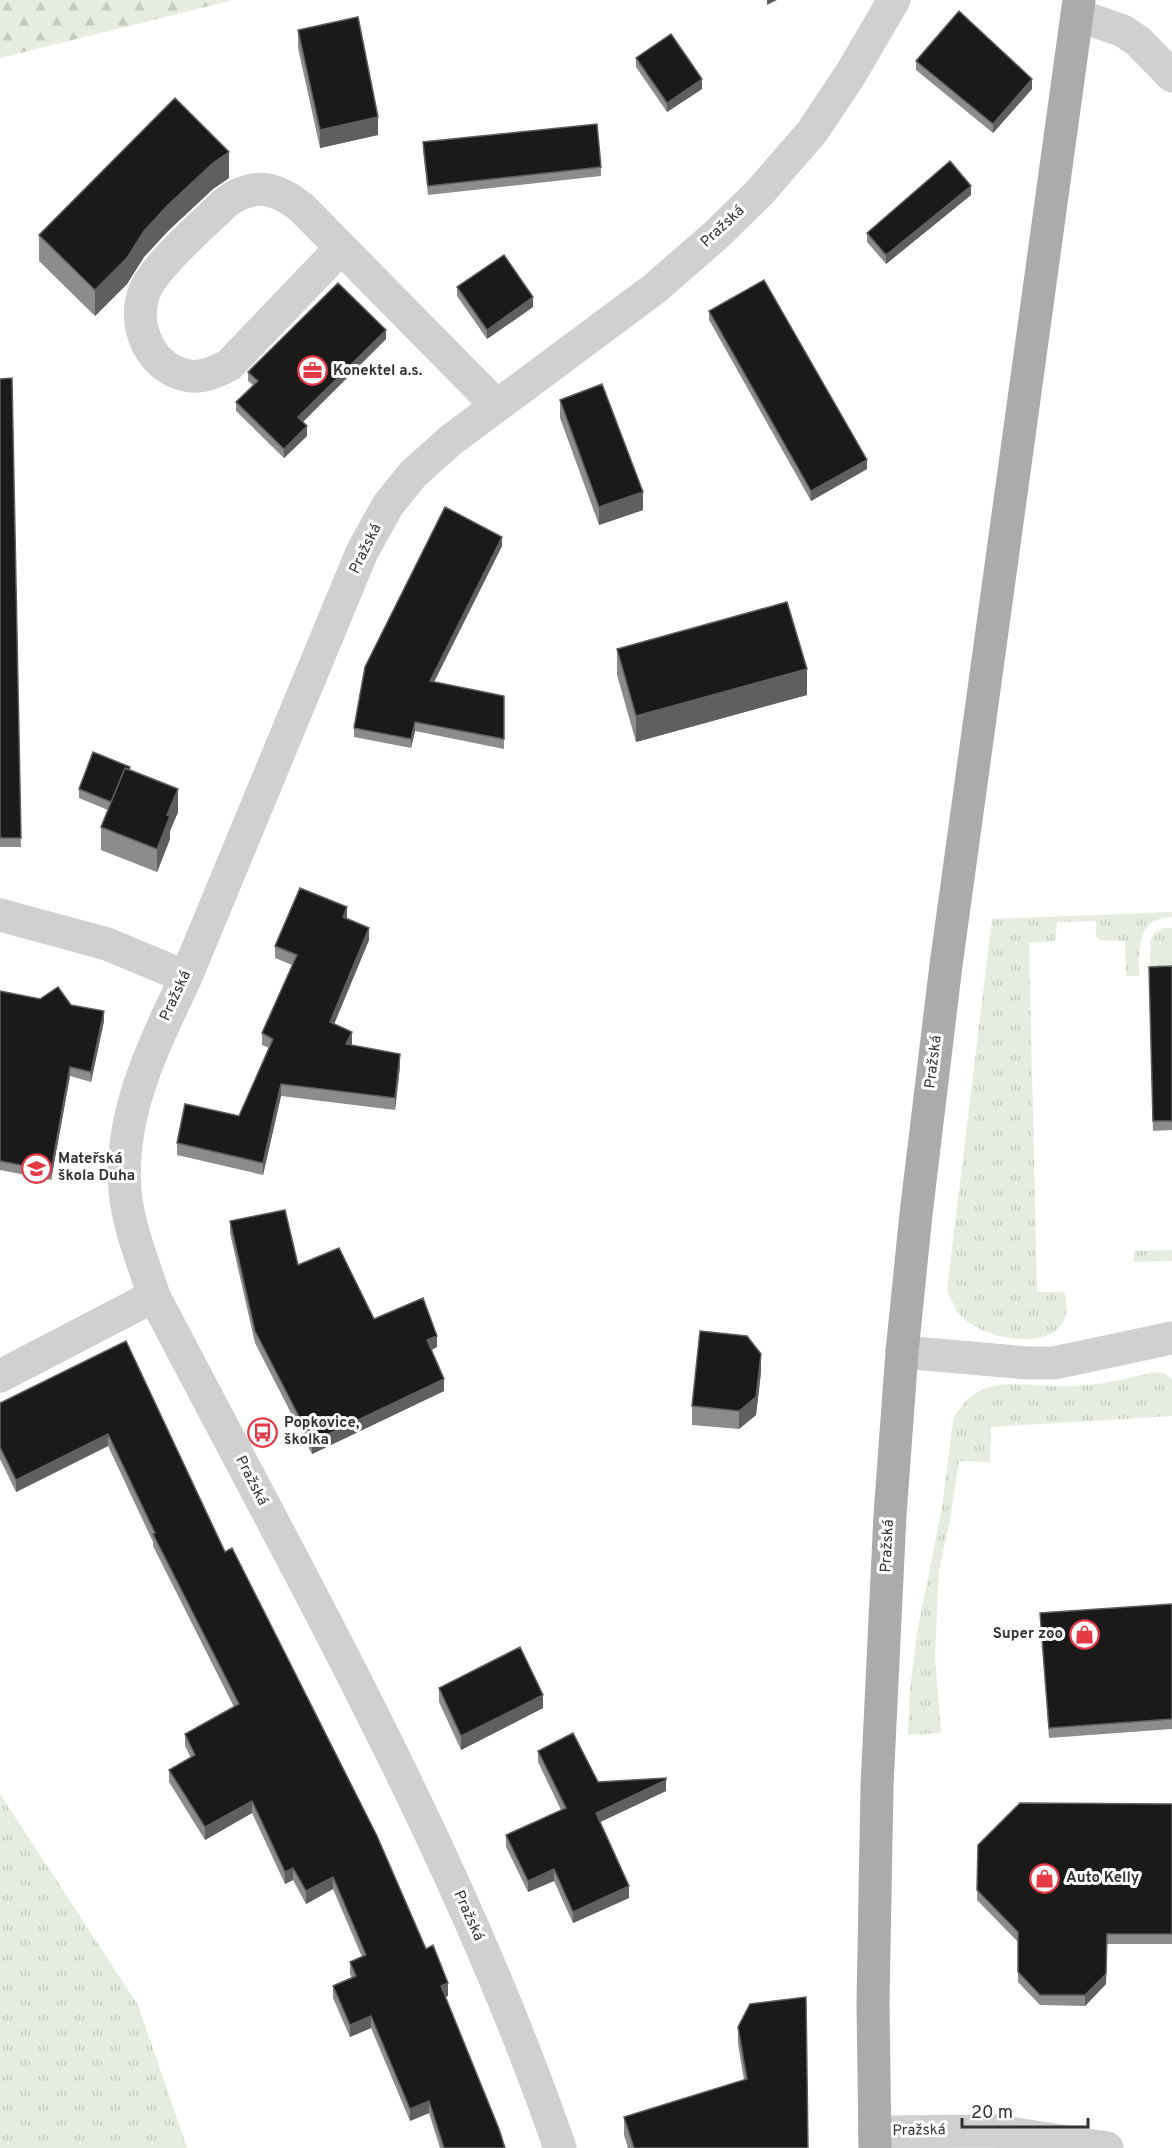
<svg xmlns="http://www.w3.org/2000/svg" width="1172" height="2148" viewBox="0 0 1172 2148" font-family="Overpass,sans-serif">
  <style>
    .grass { fill: url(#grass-tufts) }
    .forest { fill: url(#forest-firs) }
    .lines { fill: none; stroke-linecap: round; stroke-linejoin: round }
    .minor { stroke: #d0d0d0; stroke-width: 33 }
    .major { stroke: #ababab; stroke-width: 33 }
    .wall { fill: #8c8c8c }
    .shaded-wall { fill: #5f5f5f }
    .building { fill: #1a1a1a; stroke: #5f5f5f; stroke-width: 1.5 }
    .labels { text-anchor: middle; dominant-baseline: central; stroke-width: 6; stroke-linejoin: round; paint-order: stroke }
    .street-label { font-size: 15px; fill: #333; stroke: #fff }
    .poi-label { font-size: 15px; font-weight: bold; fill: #333; stroke: #fff; text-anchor: start }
  </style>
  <defs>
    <pattern id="grass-tufts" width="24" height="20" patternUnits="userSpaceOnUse" patternTransform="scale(1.5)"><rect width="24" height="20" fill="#e6ecdf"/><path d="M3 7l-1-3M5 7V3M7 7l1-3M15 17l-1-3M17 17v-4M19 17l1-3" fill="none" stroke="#c6cbc0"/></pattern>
    <pattern id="forest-firs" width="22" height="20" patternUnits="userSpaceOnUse" patternTransform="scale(1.5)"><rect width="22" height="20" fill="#e6ecdf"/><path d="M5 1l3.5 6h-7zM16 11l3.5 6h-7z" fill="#c6cbc0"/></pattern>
  </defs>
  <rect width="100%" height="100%" fill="#fff"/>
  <path class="grass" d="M1172,912V917C1136,918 1139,949 1139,976H1126L1125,941L1099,940L1096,936V921L1057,922L1055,941L1029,943L1037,1292H1062L1065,1294C1080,1357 986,1344 960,1315C954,1308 951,1297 947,1290L992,919Z
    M1163,928H1172V976H1149L1151,939L1154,934Z
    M1172,1250V1261L1134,1262V1251Z
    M1156,1372L1164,1373L1172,1379V1416L991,1427L990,1462L959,1461L950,1520L939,1569L935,1657L941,1733L908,1735L910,1690L917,1633L942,1508L953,1420C975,1376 1010,1384 1050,1386C1062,1387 1075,1386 1087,1385C1110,1384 1134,1376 1156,1372Z
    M0,1794L138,2005L187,2148H0Z"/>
  <path class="forest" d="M0,0H233L0,58Z"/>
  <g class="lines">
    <path class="minor" d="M1077,15L1123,31L1138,41L1172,76
      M341,248L229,365C218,371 203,378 190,376C150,370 131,325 145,290C156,265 205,223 226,202C255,182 276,187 302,208L497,406
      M0,915L107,944L186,977
      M902,1352L1028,1363H1054L1172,1338
      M0,1376L154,1296
      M874,2132L995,2131L1107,2148
      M560,2148C457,1850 299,1575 154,1296C143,1262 128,1226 125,1190C119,1113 154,1045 186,977L362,552L388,505L413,474L451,440L654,289L715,236L760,192L812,132L850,75L894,0"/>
    <path class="major" d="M875,2148L873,2003L877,1786L890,1515L902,1352L916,1214L946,965L1079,0"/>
  </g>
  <path class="wall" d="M298,30L378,135L320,148L298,48Z
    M636,58L702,89L667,112L636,67Z
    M916,61L1032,89L993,133L916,70Z
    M423,142L601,167V176L428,195L423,151Z
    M229,178L213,189L168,231L144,257L127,284L95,316L39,261V235Z
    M971,195L886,264L867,242V233Z
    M457,287L533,307L487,339L457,296Z
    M709,311L867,469L811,501L709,320Z
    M386,339L302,422L307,436L284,458L236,411V402L253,385L248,381V372Z
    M12,378L21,847H0V379Z
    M560,400L643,510L599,525L560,418Z
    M502,546L434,682L504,696V749L415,731L411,748L354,737V728Z
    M617,649L807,695L636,742L617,675Z
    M130,771L178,812L170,831V839L157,872L101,850V827L108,810L79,798V789Z
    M347,919L369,940L334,1024L351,1045L400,1066L395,1110L281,1096L263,1175L177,1155V1143L239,1116L269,1048L262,1045V1033L292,965L275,958V946Z
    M1172,966V1130L1153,1131L1149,967Z
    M0,991L71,1005L104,1021L91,1082L70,1076L51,1180L0,1170Z
    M230,1221L298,1265L374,1319L437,1347L432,1350L444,1391L312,1454L255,1343L230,1233Z
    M126,1341L225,1552L426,1949L448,1996L445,1997L505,2148H440L429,2113L410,2121L371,2028L350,2037L333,1998V1986L352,1978L350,1974V1962L362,1957L333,1889L306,1904L293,1880L285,1884L252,1813L205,1840L169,1782V1770L191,1758L185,1746V1734L234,1707L153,1546V1542L108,1446L16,1492L0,1459V1403Z
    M761,1372L756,1415L739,1429L692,1425V1406Z
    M1172,1604V1729L1049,1738L1040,1613Z
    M439,1688L543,1708L461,1750L439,1702Z
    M538,1751L598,1782L666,1791L600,1822L629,1898L573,1923L554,1881L528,1892L506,1847V1835L561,1810L538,1762Z
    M1172,1804V1944H1107L1106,1984L1085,2006L1040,2005L1018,1982V1942L977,1900L978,1845Z
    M738,2027L808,2148H628L624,2135V2117L744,2080L738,2044Z"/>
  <path class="shaded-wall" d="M767,0H777L767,5Z
    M702,79V89L667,112V103Z
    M1032,79V89L993,133V124Z
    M378,117V135L320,148V130Z
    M229,152V178L213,189L168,231L144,257L127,284L95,316V290L144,231L168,205L213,163Z
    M971,186V195L886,264V255Z
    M533,297V307L487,339V330Z
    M386,330V339L298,427V417Z
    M307,426V436L284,458V449Z
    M867,460V469L811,501V491Z
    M643,492V510L599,525V507Z
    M502,537V546L430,690V681Z
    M807,669V695L636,742V716Z
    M415,722V731L411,748V739Z
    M178,789V812L170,831V839L157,872V849L167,815Z
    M347,907V919L343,917Z
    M369,928V940L330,1034V1022Z
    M104,1011V1021L91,1082V1072Z
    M352,1032V1044L346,1056V1044Z
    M400,1054V1066L395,1110V1098Z
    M70,1067V1076L51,1180V1171Z
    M281,1084V1096L263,1175V1163Z
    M437,1336V1347L427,1352V1340Z
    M761,1354V1372L756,1415L739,1429V1411Z
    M444,1379V1391L312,1454V1442Z
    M108,1434V1446L16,1492V1480Z
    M543,1695V1708L461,1750V1736Z
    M666,1780V1791L596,1824V1813Z
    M252,1801V1813L205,1840V1827Z
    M293,1868V1880L285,1884V1872Z
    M554,1869V1881L528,1892V1881Z
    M333,1877V1889L306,1904V1891Z
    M629,1886V1898L573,1923V1912Z
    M1107,1944L1106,1984L1085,2006V1995Z
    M448,1983V1996L441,1999V1986Z
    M371,2016V2028L350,2037V2025Z
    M429,2101V2113L410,2121V2109Z"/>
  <path class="building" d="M959,11L1032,79L993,124L916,61Z
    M358,17L378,117L320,130L298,30Z
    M671,34L702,79L667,103L636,58Z
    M175,98L229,152L213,163L168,205L144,231L127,258L95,290L39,235Z
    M597,124L601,167L428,186L423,142Z
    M950,161L971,186L886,255L867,233Z
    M504,255L533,297L487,330L457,287Z
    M764,280L867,460L811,491L709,311Z
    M338,283L386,330L298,417L307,426L284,449L236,402L258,381L248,372Z
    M12,378L21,838H0V379Z
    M602,384L643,492L599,507L560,400Z
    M445,507L502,537L430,681L504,696V739L415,722L411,739L354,728L365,667Z
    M787,602L807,669L636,716L617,649Z
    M93,752L130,767L129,770L125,768L111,802L79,789Z
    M125,768L178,789L167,815L170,816L157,849L101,827Z
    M300,888L347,907L343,917L369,928L330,1022L352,1032L346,1044L400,1054L395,1098L281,1084L263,1163L177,1143L185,1104L239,1116L273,1039L262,1033L297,955L275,946Z
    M1172,966V1121H1153L1149,967Z
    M58,987L71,1005L104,1011L91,1072L70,1067L51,1171L0,1161V991L40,999Z
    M285,1210L298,1265L339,1248L374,1319L423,1298L437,1336L427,1340L444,1379L312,1442L255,1331L230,1221Z
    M700,1331L747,1336L761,1354L756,1397L739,1411L692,1406Z
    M126,1341L225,1552L232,1548L377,1836L426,1949L433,1945L448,1983L441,1986L499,2129L505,2148H444L429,2101L410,2109L371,2016L350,2025L333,1986L356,1976L350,1962L366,1955L333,1877L306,1891L293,1868L285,1872L252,1801L205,1827L169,1770L195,1755L185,1734L239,1704L153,1534L155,1533L108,1434L16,1480L0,1447V1403Z
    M1172,1604V1719L1049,1728L1040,1613Z
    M520,1647L543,1695L461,1736L439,1688Z
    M573,1733L598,1782L666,1778V1780L596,1813L629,1886L573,1912L554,1869L528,1881L506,1835L566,1808L538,1751Z
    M1020,1803L1172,1804V1934H1107L1106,1974L1085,1995H1040L1018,1972V1932L977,1890L978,1845Z
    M806,1997L808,2148H634L624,2117L747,2079L738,2027L750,2004Z"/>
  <defs>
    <symbol id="office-ring" viewBox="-11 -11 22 22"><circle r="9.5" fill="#fff" stroke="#e63946" stroke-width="1.5"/><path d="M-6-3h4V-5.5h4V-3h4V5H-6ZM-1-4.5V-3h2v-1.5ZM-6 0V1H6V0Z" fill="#e63946"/></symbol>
    <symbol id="school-ring" viewBox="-11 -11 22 22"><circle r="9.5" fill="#fff" stroke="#e63946" stroke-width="1.5"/><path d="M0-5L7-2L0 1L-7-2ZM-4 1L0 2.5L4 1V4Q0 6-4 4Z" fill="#e63946"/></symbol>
    <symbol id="bus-ring" viewBox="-11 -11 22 22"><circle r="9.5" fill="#fff" stroke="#e63946" stroke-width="1.5"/><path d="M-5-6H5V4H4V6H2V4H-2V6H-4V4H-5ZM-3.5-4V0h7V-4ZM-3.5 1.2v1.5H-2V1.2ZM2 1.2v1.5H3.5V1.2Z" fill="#e63946"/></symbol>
    <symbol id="shop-ring" viewBox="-11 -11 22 22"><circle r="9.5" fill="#fff" stroke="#e63946" stroke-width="1.5"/><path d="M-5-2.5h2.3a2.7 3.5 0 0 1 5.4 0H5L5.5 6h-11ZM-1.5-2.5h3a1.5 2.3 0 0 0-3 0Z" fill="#e63946"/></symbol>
  </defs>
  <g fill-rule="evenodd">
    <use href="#office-ring" x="296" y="354" width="33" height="33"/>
    <use href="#school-ring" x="20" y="1152" width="33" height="33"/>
    <use href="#bus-ring" x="246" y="1416" width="33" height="33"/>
    <use href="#shop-ring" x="1068" y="1618" width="33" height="33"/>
    <use href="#shop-ring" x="1028" y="1862" width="33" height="33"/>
  </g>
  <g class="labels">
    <g class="street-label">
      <text transform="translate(723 227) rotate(-43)">Pražská</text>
      <text transform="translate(366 549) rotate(-64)">Pražská</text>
      <text transform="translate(176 996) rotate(-65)">Pražská</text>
      <text transform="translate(934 1062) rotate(-83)">Pražská</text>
      <text transform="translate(251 1481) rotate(63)">Pražská</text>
      <text transform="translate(888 1546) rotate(-87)">Pražská</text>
      <text transform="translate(468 1916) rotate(66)">Pražská</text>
      <text transform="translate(919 2131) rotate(-1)">Pražská</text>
    </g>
    <g class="poi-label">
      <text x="333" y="371">Konektel a.s.</text>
      <text x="58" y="1159">Mateřská<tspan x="58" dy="17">škola Duha</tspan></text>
      <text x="284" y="1423">Popkovice,<tspan x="284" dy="17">školka</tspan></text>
      <text x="1063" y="1634" text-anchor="end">Super zoo</text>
      <text x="1066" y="1878">Auto Kelly</text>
    </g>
  </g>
  <path d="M962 2118v9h126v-9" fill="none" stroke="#333333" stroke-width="3"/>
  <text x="971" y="2118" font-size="18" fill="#333333" stroke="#ffffff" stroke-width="4.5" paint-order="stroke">20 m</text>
</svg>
